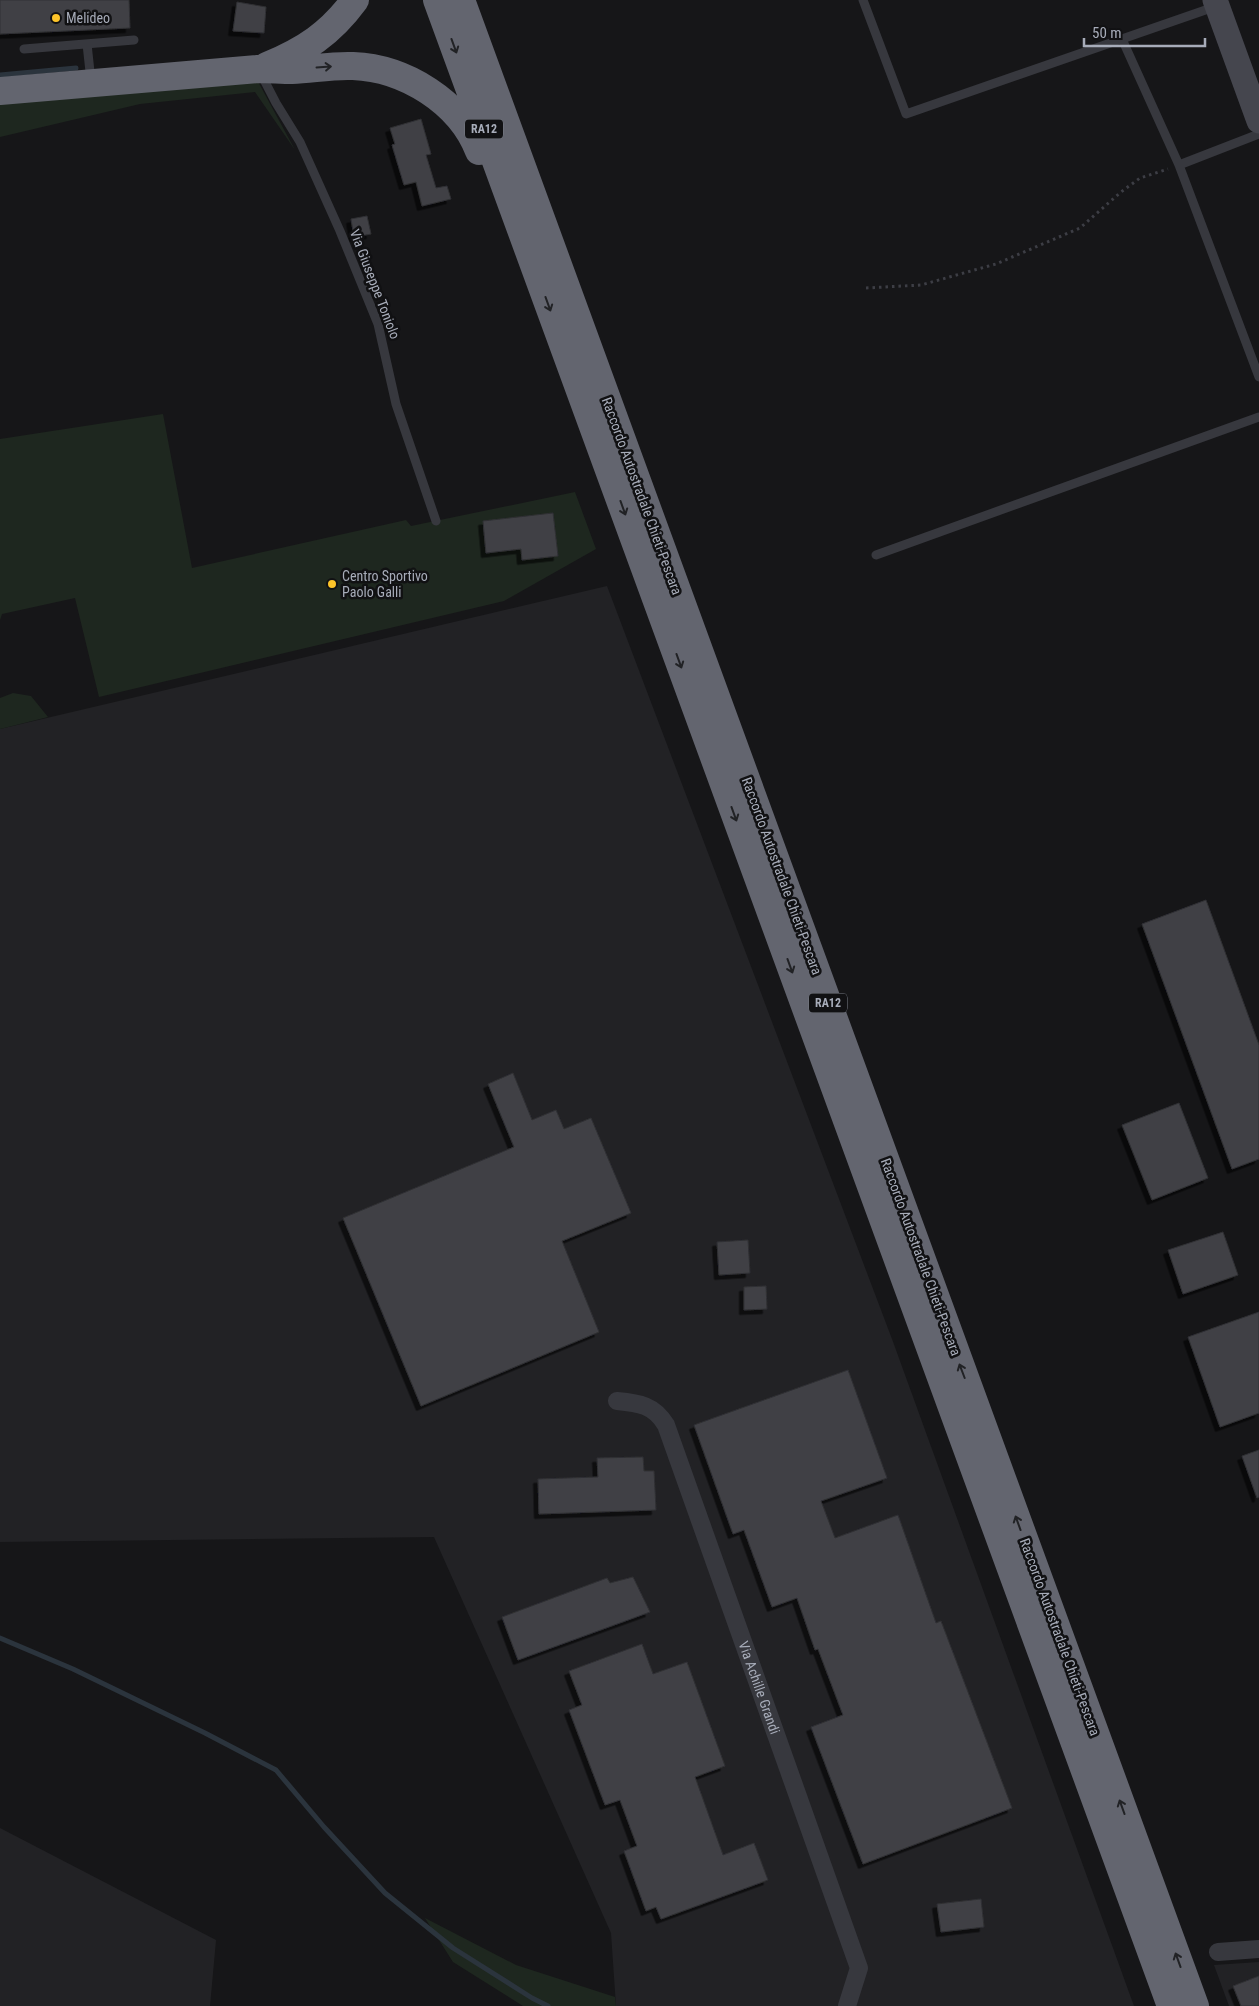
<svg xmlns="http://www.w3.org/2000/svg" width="1259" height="2006" viewBox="0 0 1259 2006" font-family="'Roboto Condensed',sans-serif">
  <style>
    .built { fill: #222225 }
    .green { fill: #1e271f }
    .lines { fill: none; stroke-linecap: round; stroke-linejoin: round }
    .stream { stroke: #2b343d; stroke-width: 5 }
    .building { fill: #404145; stroke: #303034; filter: url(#shadow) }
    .path { stroke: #3d3e45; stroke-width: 3; stroke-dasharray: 2.5 4; stroke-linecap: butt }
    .lane { stroke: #37383e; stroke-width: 9 }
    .street { stroke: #37383e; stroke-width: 18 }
    .secondary { stroke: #45464e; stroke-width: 25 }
    .highway { stroke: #63656f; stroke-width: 28 }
    .oneway { stroke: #212225 }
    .poi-dot { fill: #fdc429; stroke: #111113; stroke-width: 2 }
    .labels { text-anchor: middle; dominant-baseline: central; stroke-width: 5; stroke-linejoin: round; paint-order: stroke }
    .shield { fill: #111113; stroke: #7a7e87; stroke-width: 1 }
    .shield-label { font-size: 12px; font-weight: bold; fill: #a7acb9 }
    .poi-label { font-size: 14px; fill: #a7acb9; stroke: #111113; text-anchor: start }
    .street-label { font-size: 14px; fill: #a7acb9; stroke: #111113 }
  </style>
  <defs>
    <filter id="shadow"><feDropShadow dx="-4.5" dy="4.5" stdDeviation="0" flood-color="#0009"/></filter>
  </defs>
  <rect width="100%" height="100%" fill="#161618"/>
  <path class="built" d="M607,586L892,1339L1134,2006H616L611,1933L434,1537L0,1542V729Z
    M0,1828L216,1940L210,2006H0Z
    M1259,1962V2006H1229L1214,1965Z"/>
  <path class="green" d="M255,76L295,150L255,92L140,104L0,137V102Z
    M163,414L192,568L406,520L411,526L575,492L596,549L504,601L99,697L75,598L2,614L0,620V439Z
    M13,693L31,696L48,717L0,729V698Z
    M425,1918L516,1965L615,1997L616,2006H523L453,1962Z"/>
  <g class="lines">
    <path class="stream" d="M0,75L76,68
      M0,1638L73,1669L205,1733L276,1770L324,1827L385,1893L453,1948L532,1998L548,2006"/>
  </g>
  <path class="building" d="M0,0H129L130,28L0,34Z
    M237,2L266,7L264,33L233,31Z
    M421,119L431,154L426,155L436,188L447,186L451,199L422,206L416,182L404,185L392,145L395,144L390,128Z
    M367,216L371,234L354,237L351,219Z
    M553,513L558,556L522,560L521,549L486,553L483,521Z
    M1206,900L1259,1045V1159L1232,1169L1142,924Z
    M513,1073L532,1120L556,1110L564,1129L591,1118L631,1213L562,1241L599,1332L421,1406L343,1218L514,1147L488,1084Z
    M1179,1103L1208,1178L1152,1200L1122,1125Z
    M1223,1232L1238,1275L1183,1294L1168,1250Z
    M748,1240L750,1273L719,1275L717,1242Z
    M766,1286L767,1309L744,1310V1287Z
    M1259,1312V1413L1220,1427L1188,1337Z
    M848,1370L887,1478L821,1501L835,1538L898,1515L936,1623L941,1621L1012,1808L863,1864L811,1727L843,1715L818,1649L815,1650L797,1598L772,1607L744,1530L733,1534L694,1425Z
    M1259,1450V1497L1257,1498L1242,1456Z
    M643,1457L644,1471H654L656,1510L539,1514L538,1479L598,1477L597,1458Z
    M633,1577L650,1612L518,1660L502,1617L607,1578L610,1583Z
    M642,1644L653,1674L687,1662L725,1766L695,1777L723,1855L754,1843L768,1880L661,1919L656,1907L646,1911L624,1851L637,1846L620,1800L605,1805L569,1710L582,1705L569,1671Z
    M981,1899L984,1927L941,1932L937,1904Z
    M1259,1976V2006H1241L1233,1986Z"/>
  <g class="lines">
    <path class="path" d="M866,288L921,285L996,264L1080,228L1121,192L1140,178L1168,169"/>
    <path class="lane" d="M863,0L906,114L1217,6
      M1122,39L1179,165L1259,377
      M87,44L91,81
      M24,49L134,40
      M261,74L276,103L300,142L340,231L378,324L396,404L436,521
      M1179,165L1259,134
      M876,555L1259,417"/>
    <g class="street">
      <path id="s1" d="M617,1401C639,1403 654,1405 666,1425L859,1968L847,2006"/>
      <path d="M1218,1952L1259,1949"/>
    </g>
    <path class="secondary" d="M1215,0L1259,121"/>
    <path class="highway" d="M437,0L1171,2006
      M461,0L1195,2006
      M267,66C305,50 330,34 355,0
      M0,91L258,69C270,69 281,70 292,70C313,69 333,65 353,66C405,68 460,102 479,151"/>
  </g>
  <defs><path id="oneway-shaft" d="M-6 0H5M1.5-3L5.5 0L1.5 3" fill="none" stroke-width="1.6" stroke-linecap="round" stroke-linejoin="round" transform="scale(1.25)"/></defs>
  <g class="oneway">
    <use href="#oneway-shaft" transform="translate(454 46) rotate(70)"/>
    <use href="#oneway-shaft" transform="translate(324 67) rotate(-4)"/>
    <use href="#oneway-shaft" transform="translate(548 304) rotate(70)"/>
    <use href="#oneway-shaft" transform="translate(623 508) rotate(70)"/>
    <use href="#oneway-shaft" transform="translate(679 661) rotate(70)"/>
    <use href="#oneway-shaft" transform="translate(734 814) rotate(70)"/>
    <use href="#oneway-shaft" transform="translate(790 966) rotate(70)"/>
    <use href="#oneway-shaft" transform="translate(962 1371) rotate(-111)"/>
    <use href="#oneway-shaft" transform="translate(1018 1523) rotate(-110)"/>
    <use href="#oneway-shaft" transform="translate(1122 1807) rotate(-110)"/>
    <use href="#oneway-shaft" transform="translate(1178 1960) rotate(-110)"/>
  </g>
  <g class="poi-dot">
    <circle cx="56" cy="18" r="5"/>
    <circle cx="332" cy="584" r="5"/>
  </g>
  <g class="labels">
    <g class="shield">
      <rect x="465" y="119.5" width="38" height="19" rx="4"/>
      <rect x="809" y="993.5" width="38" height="19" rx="4"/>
    </g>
    <g class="shield-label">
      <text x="484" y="129">RA12</text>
      <text x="828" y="1003">RA12</text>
    </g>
    <g class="poi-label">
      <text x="66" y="18">Melideo</text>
      <text x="342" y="576">Centro Sportivo<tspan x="342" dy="16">Paolo Galli</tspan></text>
    </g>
    <g class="street-label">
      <text transform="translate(375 284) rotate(69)">Via Giuseppe Toniolo</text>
      <text transform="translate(642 496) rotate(70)">Raccordo Autostradale Chieti-Pescara</text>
      <text transform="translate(782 876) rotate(70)">Raccordo Autostradale Chieti-Pescara</text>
      <text transform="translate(921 1257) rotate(70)">Raccordo Autostradale Chieti-Pescara</text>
      <text transform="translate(1060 1637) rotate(70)">Raccordo Autostradale Chieti-Pescara</text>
      <text stroke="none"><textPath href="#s1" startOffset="336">Via Achille Grandi</textPath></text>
    </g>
  </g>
  <path d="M1084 38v8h121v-8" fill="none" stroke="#a7acb9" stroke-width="2.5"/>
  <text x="1092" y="38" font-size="15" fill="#a7acb9" stroke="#111113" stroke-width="4" paint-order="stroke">50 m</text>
</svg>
